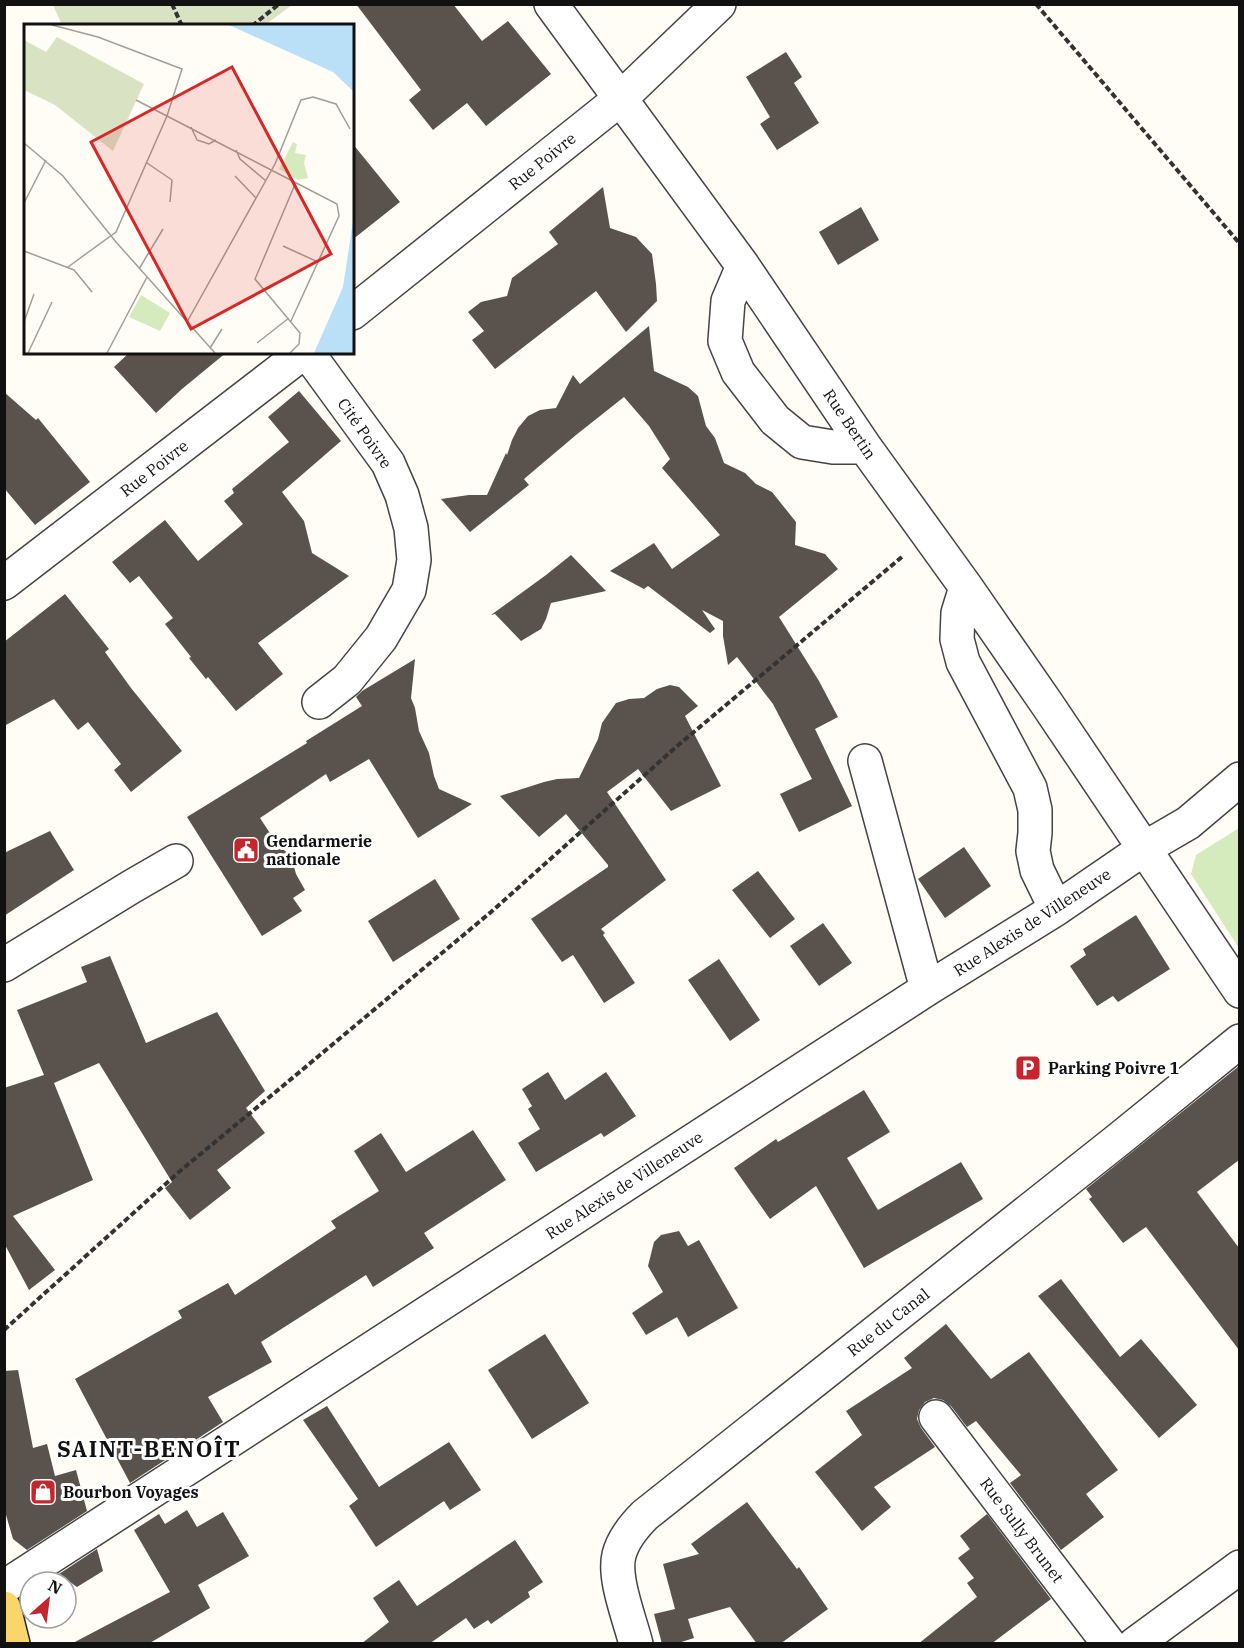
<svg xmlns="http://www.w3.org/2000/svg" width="1244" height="1648" viewBox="0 0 1244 1648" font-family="'IBM Plex Serif',serif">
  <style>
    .green { fill: #d5ebbd }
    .cemetery { fill: #d9e3c4 }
    .building { fill: #5a524d }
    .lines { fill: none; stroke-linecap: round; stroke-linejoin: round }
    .minor-casing { stroke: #444; stroke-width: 36 }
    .major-casing { stroke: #222; stroke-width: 36 }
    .path { stroke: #333; stroke-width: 4; stroke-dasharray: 6 3; stroke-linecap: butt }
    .minor { stroke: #fff; stroke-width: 33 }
    .major { stroke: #f9d66b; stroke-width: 33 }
    .labels { text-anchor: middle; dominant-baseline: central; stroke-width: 6; stroke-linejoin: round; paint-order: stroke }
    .street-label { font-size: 16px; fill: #111; stroke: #fff }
    .poi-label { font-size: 16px; font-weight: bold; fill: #111; stroke: #fff; text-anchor: start }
    .district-label { font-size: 22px; font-weight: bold; letter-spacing: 1.5px; fill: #111; stroke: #fff }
    .inset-road { fill: none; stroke: #a09f9a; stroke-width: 1.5 }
    .view { fill: #d62828; fill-opacity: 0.15; stroke: #d62828; stroke-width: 3 }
    .inset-edge { fill: none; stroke: #111; stroke-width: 3 }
  </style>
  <rect width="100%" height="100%" fill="#fffdf5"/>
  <path class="green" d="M1239,828V948L1191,874L1196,855Z"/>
  <path class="cemetery" d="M53,5H292L265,25H62Z"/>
  <path class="building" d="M356,4H453L482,41L508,21L551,74L486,126L467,103L433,130L409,100L421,90Z
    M786,52L802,77L794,83L819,123L777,150L760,124L770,117L746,77Z
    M352,143L400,202L352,240Z
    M603,187L610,228L636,237L652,254L656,284L657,301L626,332L596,291L495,369L472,340L484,331L468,312L481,302L507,296L512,278L558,244L549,232Z
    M861,207L879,240L838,265L819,232Z
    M649,326L654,371L688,387L698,396L706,426L715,438L724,463L745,473L756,484L772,492L796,522L795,545L825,554L838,569L779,617L819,681L838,717L815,729L852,806L799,832L780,794L812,779L773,704L737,657L728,665L723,636V621L702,610L715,629L710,633L648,586L644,589L610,571L654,543L672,569L720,535L662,468L670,459L649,426L624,397L576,435L524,479L529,485L470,532L441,499L469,495H487L506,453L507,455L512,440L518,428L528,416L540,410L556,408L573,375L580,384Z
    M130,352H227L182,389L156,413L114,367Z
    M299,391L341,441L282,492L304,521L312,553L349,576L258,643L283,674L236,711L208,677L206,679L189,658L191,657L165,624L173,618L139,576L130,583L112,562L165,520L198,561L243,524L224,501L234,493L232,489L289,442L268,417Z
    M4,392L36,420L38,418L90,482L35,525L4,488Z
    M571,555L606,591L551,603L546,619L541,629L521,641L495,614L491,615L546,575Z
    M65,594L109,649L105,652L131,688L182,751L131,792L114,770L121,764L88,722L78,730L54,699L4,726V642Z
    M415,659L411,698L415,708L419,731L429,753L434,776L439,789L472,804L418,838L369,759L330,782L326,774L260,818L277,844L291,856L296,874L305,890L293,898L302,911L262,936L187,817L307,743L306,741L362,706L356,697L362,691Z
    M670,685L679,687L698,706L685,716L721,786L671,811L638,769L607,792L666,880L601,929L605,933L603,935L635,983L604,1003L573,955L562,962L531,919L608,867V865L566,814L539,837L500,796L544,782L557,779L579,778L598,739L602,723L616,703L629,699L644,698L657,689Z
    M50,831L74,870L4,916V853Z
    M964,847L991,886L945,918L918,879Z
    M758,871L795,919L770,938L732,890Z
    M435,879L460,919L393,962L368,921Z
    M1136,915L1170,969L1118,1002L1113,996L1097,1006L1070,966L1086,955L1083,949Z
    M823,923L852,963L819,986L790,946Z
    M110,956L146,1043L217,1012L265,1091L246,1108L265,1133L217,1170L231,1188L190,1220L165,1188L172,1182L99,1063L54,1083L93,1180L13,1216L55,1270L29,1290L4,1243V1088L44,1075L17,1010L87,982L81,967Z
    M719,959L760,1020L730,1041L688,980Z
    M1239,1066V1160L1197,1192L1239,1248V1350L1146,1227L1123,1243L1089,1199L1092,1197L1086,1189Z
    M548,1072L565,1100L606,1072L636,1116L604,1137L601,1133L536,1172L518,1143L540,1129L528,1109L532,1106L522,1089Z
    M864,1090L890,1132L847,1158L878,1210L961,1162L983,1199L864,1268L816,1186L770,1219L734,1168L776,1139L778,1142Z
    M473,1130L506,1180L424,1233L434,1248L373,1287L366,1275L261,1342L272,1362L208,1397L223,1422L130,1483L75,1379L182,1318L178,1311L228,1283L235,1295L336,1228L331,1221L379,1191L354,1151L381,1133L406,1172Z
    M679,1231L688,1246L699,1240L738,1308L688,1337L677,1317L646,1335L632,1313L663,1292L648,1266L654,1242L661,1235Z
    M1061,1279L1120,1357L1141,1339L1197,1405L1159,1438L1038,1296Z
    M946,1324L991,1379L1029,1352L1118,1470L1086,1494L1104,1517L1061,1550L1010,1483L1021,1475L976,1421L967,1427L951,1406L943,1400L934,1398L925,1402L919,1410L917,1419L921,1428L935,1447L874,1487L891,1507L862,1531L815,1472L862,1435L846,1411L912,1368L904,1358Z
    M545,1334L589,1403L532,1439L488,1370Z
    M18,1370L33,1448L47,1444L55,1476L76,1470L87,1511L27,1550L13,1539L4,1508V1371Z
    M327,1406L379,1487L449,1442L481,1490L450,1510L444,1501L376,1547L349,1506L358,1499L303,1420Z
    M747,1502L797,1569L799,1567L828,1609L780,1644H757L730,1607L688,1619L694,1638L675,1644H662L654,1614L675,1609L663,1564L699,1554L691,1544Z
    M187,1510L197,1527L223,1512L249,1556L198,1585L210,1608L148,1644H71L170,1592L134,1530L159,1514L165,1524Z
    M987,1514L1051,1599L991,1644H918L977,1597L967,1583L974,1578L958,1558L970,1549L960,1536Z
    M515,1540L543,1582L528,1592L530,1597L491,1624L488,1620L474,1629L466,1618L429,1644H361L389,1622L373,1598L399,1580L417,1606Z
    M97,1549L103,1571L77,1587L59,1574Z"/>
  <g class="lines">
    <defs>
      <path id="minor" d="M551,4L743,266L865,447L966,587L1047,704L1240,991
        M743,266L728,301L725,341L738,372L775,420L802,442L833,447H865
        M352,313L620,99L719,4
        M307,352L388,463L402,495L411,528L414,560L409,590L381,638L347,680L319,702
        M4,583L304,352
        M966,587L958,613L957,639L963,662L1030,788L1035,810V833L1033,851L1037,870L1056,909
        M865,761L927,989
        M4,965L131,887L176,861
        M936,1417L1109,1644
        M4,1587L927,989L1056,909L1145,848L1188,823L1240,779
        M636,1644C630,1620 613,1578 619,1555C623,1539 634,1526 645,1515L1118,1140L1240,1041
        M1135,1644L1240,1567"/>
      <path id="major" d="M4,1608L13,1644"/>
    </defs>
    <use href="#minor" class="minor-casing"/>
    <use href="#major" class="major-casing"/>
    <path class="path" d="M172,4L182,26
      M1036,4L1240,244
      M252,26L279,4
      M4,1330L180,1171L290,1080L491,912L676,747L903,556"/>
    <use href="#minor" class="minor"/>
    <use href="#major" class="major"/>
  </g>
  <defs>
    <symbol id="civic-square" viewBox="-11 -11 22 22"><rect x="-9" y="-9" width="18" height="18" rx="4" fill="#c4262e" stroke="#fff"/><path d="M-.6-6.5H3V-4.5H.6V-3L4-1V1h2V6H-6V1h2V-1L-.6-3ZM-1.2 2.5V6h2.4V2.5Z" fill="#fff"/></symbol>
    <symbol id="parking-square" viewBox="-11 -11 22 22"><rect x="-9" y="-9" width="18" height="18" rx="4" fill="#c4262e" stroke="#fff"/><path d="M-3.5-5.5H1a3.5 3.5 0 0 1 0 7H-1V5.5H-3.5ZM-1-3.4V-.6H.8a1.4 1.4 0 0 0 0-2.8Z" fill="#fff"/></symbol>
    <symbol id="shop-square" viewBox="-11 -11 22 22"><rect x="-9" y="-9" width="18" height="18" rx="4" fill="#c4262e" stroke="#fff"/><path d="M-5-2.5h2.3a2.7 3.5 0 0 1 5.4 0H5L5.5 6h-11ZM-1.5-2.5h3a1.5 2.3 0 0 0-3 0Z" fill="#fff"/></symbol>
  </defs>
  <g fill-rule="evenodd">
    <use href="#civic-square" x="231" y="835" width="30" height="30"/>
    <use href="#parking-square" x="1013" y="1053" width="30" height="30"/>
    <use href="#shop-square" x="28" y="1477" width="30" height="30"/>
  </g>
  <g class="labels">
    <g class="street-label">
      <text transform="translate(542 161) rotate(-39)">Rue Poivre</text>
      <text transform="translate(850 424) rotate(56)">Rue Bertin</text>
      <text transform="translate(365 433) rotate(55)">Cité Poivre</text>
      <text transform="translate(154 468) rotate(-38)">Rue Poivre</text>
      <text transform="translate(1032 922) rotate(-33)">Rue Alexis de Villeneuve</text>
      <text transform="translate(624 1185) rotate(-33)">Rue Alexis de Villeneuve</text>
      <text transform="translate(888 1322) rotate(-38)">Rue du Canal</text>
      <text transform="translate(1022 1530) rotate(53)">Rue Sully Brunet</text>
    </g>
    <g class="poi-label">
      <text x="266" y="841">Gendarmerie<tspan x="266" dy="18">nationale</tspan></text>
      <text x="1048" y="1068">Parking Poivre 1</text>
      <text x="63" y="1492">Bourbon Voyages</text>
    </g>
    <g class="district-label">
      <text x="149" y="1448">SAINT-BENOÎT</text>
    </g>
  </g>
  <g transform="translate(24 24)">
    <rect width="330" height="330" fill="#fffdf5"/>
    <path d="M269,118L273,120L271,129L282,131L280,139L284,154L274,156L255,145ZM117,271L146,289L136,307L105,293Z" fill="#d5ebbd"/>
    <path d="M33,13L120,60L89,127L31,81L0,66V16L22,28Z" fill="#d9e3c4"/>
    <path d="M205,1H330V68L309,48ZM330,191V329H290L319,263Z" fill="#b9e0f7"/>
    <path class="inset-road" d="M28,1L74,13L158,45L143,92L92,208L44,243M112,76L313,180L315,192L267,297M167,103L173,116L185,120L192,116M0,119L39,152L92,218L191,329M212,126L216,135L242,157M123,139L148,156L146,178M211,152L232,174M0,179L22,136M259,222L294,238M0,227L50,246L68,268M115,245L139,205M0,298L10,270M163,298L251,140L277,76L289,73L312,80L326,105M233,319L265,294M186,324L198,305M4,329L28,278M83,329L123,253M266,329L275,320L276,309L231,255L272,158"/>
    <path class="view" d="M208,43L307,230L167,305L67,118Z"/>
    <rect width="330" height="330" class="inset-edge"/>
  </g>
  <rect width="1244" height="1648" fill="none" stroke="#111111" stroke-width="12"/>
  <g transform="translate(48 1600) rotate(28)"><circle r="28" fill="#ffffff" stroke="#a0a0a0" stroke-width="1.5"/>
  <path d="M0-4.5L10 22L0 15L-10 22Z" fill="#c4262e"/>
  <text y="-9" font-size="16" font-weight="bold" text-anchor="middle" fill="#111111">N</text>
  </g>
</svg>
